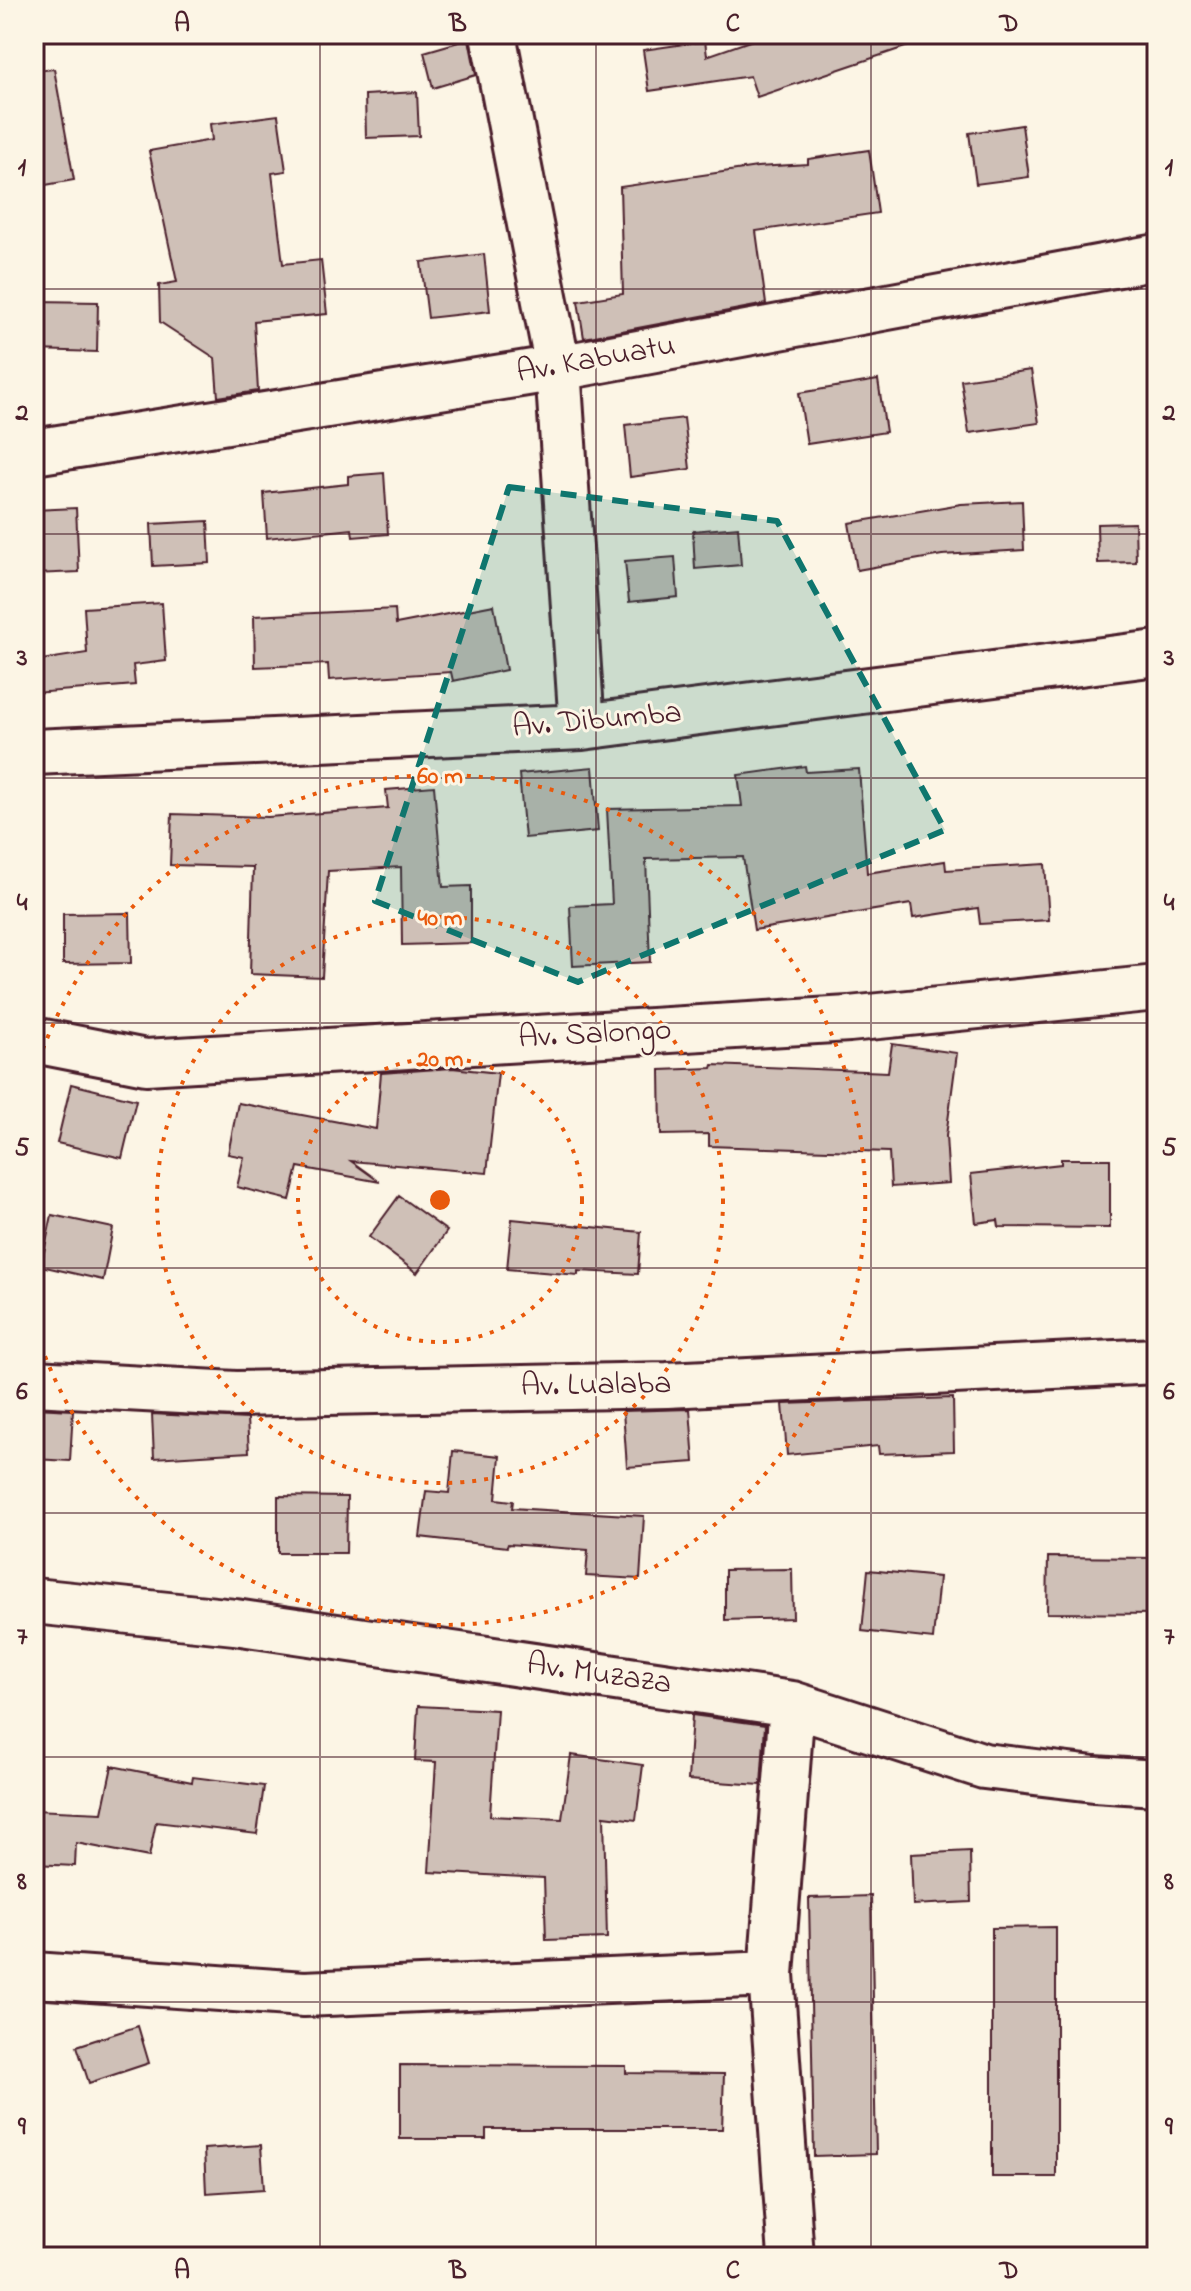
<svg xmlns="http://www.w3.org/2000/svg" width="1191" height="2291" viewBox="0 0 1191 2291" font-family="'Indie Flower',sans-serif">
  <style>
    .building { fill: #cfc0b7; stroke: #4a1f2b; stroke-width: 2 }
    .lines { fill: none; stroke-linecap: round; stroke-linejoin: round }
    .minor-casing { stroke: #4a1f2b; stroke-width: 50 }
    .minor { stroke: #fcf5e5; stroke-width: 44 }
    .marked { fill: #0f766e; fill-opacity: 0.2; stroke: #0f766e; stroke-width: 6; stroke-dasharray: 16 10; stroke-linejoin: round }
    .grid { fill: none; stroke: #4a1f2b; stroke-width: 2; stroke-opacity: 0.55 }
    .ring { fill: none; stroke: #e8590c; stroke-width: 4; stroke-dasharray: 4 8 }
    .labels { text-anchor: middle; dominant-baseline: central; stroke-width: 6; stroke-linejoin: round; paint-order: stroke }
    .street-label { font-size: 32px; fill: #4a1f2b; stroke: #fcf5e5 }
    .centre { fill: #e8590c; stroke: #fcf5e5; stroke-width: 4 }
    .ring-label { font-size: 24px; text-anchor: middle; font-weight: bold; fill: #e8590c; stroke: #fcf5e5; stroke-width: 6; stroke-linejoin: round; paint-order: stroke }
    .neatline { fill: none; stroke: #4a1f2b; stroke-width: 3 }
    .grid-label { font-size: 26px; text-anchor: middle; font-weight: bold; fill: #4a1f2b }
  </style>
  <rect width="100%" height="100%" fill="#fcf5e5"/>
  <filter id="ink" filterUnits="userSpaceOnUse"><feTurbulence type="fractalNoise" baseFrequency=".0125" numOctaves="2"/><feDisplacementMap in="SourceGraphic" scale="16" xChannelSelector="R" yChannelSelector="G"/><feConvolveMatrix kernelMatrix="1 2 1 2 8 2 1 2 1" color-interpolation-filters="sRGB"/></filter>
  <g filter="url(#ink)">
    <path class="building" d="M770,34H922L923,41L757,97L750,76L649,91L643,50L705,41L707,56Z
      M469,39L476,75L433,88L424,52Z
      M54,69L74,180L34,187V71Z
      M417,92L419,136L366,138L365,95Z
      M278,115L286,171L272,173L283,264L321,260L327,314L254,321L258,391L218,397L215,358L160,322L159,285L177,282L149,151L212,140L210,124Z
      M1022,125L1029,177L976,184L969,133Z
      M869,150L878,213L756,231L766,304L584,338L578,301L623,294L620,187L757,167L808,164V159Z
      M484,254L490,311L428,318L421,262Z
      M38,301L98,302L97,352L36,350Z
      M1031,370L1039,423L969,433L961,380Z
      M878,380L886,432L807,444L799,393Z
      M684,418L690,469L630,477L625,425Z
      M384,473L388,534L353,537L352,529L267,538L264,493L348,484V476Z
      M1022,501L1024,550L942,555L857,570L849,523L961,504Z
      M76,508L79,572L34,574V510Z
      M208,521L210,563L153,566L151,524Z
      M1135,523L1136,562L1098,563L1097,524Z
      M738,527L741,565L695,569L693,531Z
      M675,557L678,597L629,602L625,561Z
      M162,603L166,661L133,665L135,685L34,693V661L87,653L84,608Z
      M494,605L506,670L453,681L451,672L329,680L328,664L255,667L254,616L395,609L396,624Z
      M805,766L806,772L859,769L867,873L945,861L946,870L1045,864L1049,920L980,924L978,908L913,918L911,904L754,930L743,857L646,859L650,962L573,966L570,906L612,904L607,809L742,806L738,775Z
      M593,767L598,831L525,838L519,774Z
      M434,786L443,887L471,886V943L402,945L401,867L328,871L322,977L250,974L253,867L170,865L172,814L268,817L388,808L386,790Z
      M130,913L131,963L63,964V914Z
      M892,1044L957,1053L946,1136L949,1183L891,1187L889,1152L709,1146V1134L661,1135L660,1070L712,1068L713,1065L888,1072Z
      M452,1068L498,1073L487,1173L351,1161L380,1182L298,1167L290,1200L237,1187L244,1157L228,1154L238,1103L376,1129L381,1073Z
      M71,1084L136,1100L122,1158L57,1143Z
      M1061,1159H1110V1228L999,1227L998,1220L976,1223L971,1174L1061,1164Z
      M399,1196L447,1231L417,1273L369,1237Z
      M52,1215L113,1228L103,1280L41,1266Z
      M512,1219L641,1232L638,1274L578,1271V1275L507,1269Z
      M953,1398L954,1451L879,1454L878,1446L787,1455L783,1404Z
      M34,1408L73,1410L70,1461L34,1459Z
      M690,1409L694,1462L627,1467L623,1411Z
      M152,1414L247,1419L249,1452L154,1458Z
      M453,1451L500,1456L496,1499L513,1501L512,1508L644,1516L640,1579L586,1576L588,1550L508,1544L507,1547L420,1537L426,1491L449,1493Z
      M278,1496L347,1497L346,1553H278Z
      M1048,1557L1157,1558V1614L1047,1613Z
      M792,1569L793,1618L725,1620V1570Z
      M868,1570L939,1577L933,1639L862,1631Z
      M418,1706L497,1710L490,1816L562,1819L571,1755L643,1765L636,1820L604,1816L607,1938L546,1940L544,1878L429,1872L436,1762L415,1761Z
      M692,1715L765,1725L761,1785L688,1780Z
      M112,1766L192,1782L193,1777L264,1786L257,1834L156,1822L149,1857L76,1843L75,1866L34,1864V1810L102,1813Z
      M970,1851L971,1902L913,1905L911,1854Z
      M871,1896L876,2154L814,2156L809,1898Z
      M1056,1927V2177H992V1928Z
      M138,2026L149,2063L89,2083L77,2046Z
      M400,2065L626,2066V2073L724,2074L722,2129H486V2139H400Z
      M261,2145L264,2189L206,2193L204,2149Z"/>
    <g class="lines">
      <defs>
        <path id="minor" d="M493,34L558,368L582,727
          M34,452L558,368L1157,257
          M34,752L582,727L1157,653
          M34,1040L146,1062L849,1019L1157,988
          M34,1383L236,1394L667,1385L1157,1361
          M34,1601L235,1622L792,1704L984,1766L1094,1779L1157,1783
          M34,1975L304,1994L771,1974
          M791,2257L771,1974L792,1704"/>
      </defs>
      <use href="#minor" class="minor-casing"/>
      <use href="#minor" class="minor"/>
    </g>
  </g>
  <path class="marked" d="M509,487L777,521L945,830L578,982L375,901Z"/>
  <path class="grid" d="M320,34V2257M596,34V2257M871,34V2257M34,289H1157M34,534H1157M34,778H1157M34,1023H1157M34,1268H1157M34,1513H1157M34,1757H1157M34,2002H1157"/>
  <g class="ring">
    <circle cx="440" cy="1200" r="142"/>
    <circle cx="440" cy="1200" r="283"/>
    <path d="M35 1072A425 425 0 1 1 35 1328"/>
  </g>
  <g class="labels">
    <g class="street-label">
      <text transform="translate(596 360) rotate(-10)">Av. Kabuatu</text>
      <text transform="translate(597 721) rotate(-5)">Av. Dibumba</text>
      <text transform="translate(595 1035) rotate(-3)">Av. Salongo</text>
      <text transform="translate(596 1386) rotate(-1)">Av. Lualaba</text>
      <text transform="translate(599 1675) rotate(8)">Av. Muzaza</text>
    </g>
  </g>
  <circle cx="440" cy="1200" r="12" class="centre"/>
  <g class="ring-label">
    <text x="440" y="783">60 m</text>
    <text x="440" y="925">40 m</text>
    <text x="440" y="1066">20 m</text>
  </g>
  <rect width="1191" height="2291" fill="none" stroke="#fcf5e5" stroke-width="88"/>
  <rect x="44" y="44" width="1103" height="2203" class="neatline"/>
  <g class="grid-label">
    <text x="182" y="31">A</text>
    <text x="458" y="31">B</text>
    <text x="733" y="31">C</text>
    <text x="1009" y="31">D</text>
    <text x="22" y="175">1</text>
    <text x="1169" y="175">1</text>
    <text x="22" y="420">2</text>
    <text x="1169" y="420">2</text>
    <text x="22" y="665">3</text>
    <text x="1169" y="665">3</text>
    <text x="22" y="910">4</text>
    <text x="1169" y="910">4</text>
    <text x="22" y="1155">5</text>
    <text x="1169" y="1155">5</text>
    <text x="22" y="1399">6</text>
    <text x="1169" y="1399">6</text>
    <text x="22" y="1644">7</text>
    <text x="1169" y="1644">7</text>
    <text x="22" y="1889">8</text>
    <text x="1169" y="1889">8</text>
    <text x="22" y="2134">9</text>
    <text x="1169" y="2134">9</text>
    <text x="182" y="2278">A</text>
    <text x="458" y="2278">B</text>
    <text x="733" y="2278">C</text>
    <text x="1009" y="2278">D</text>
  </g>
</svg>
